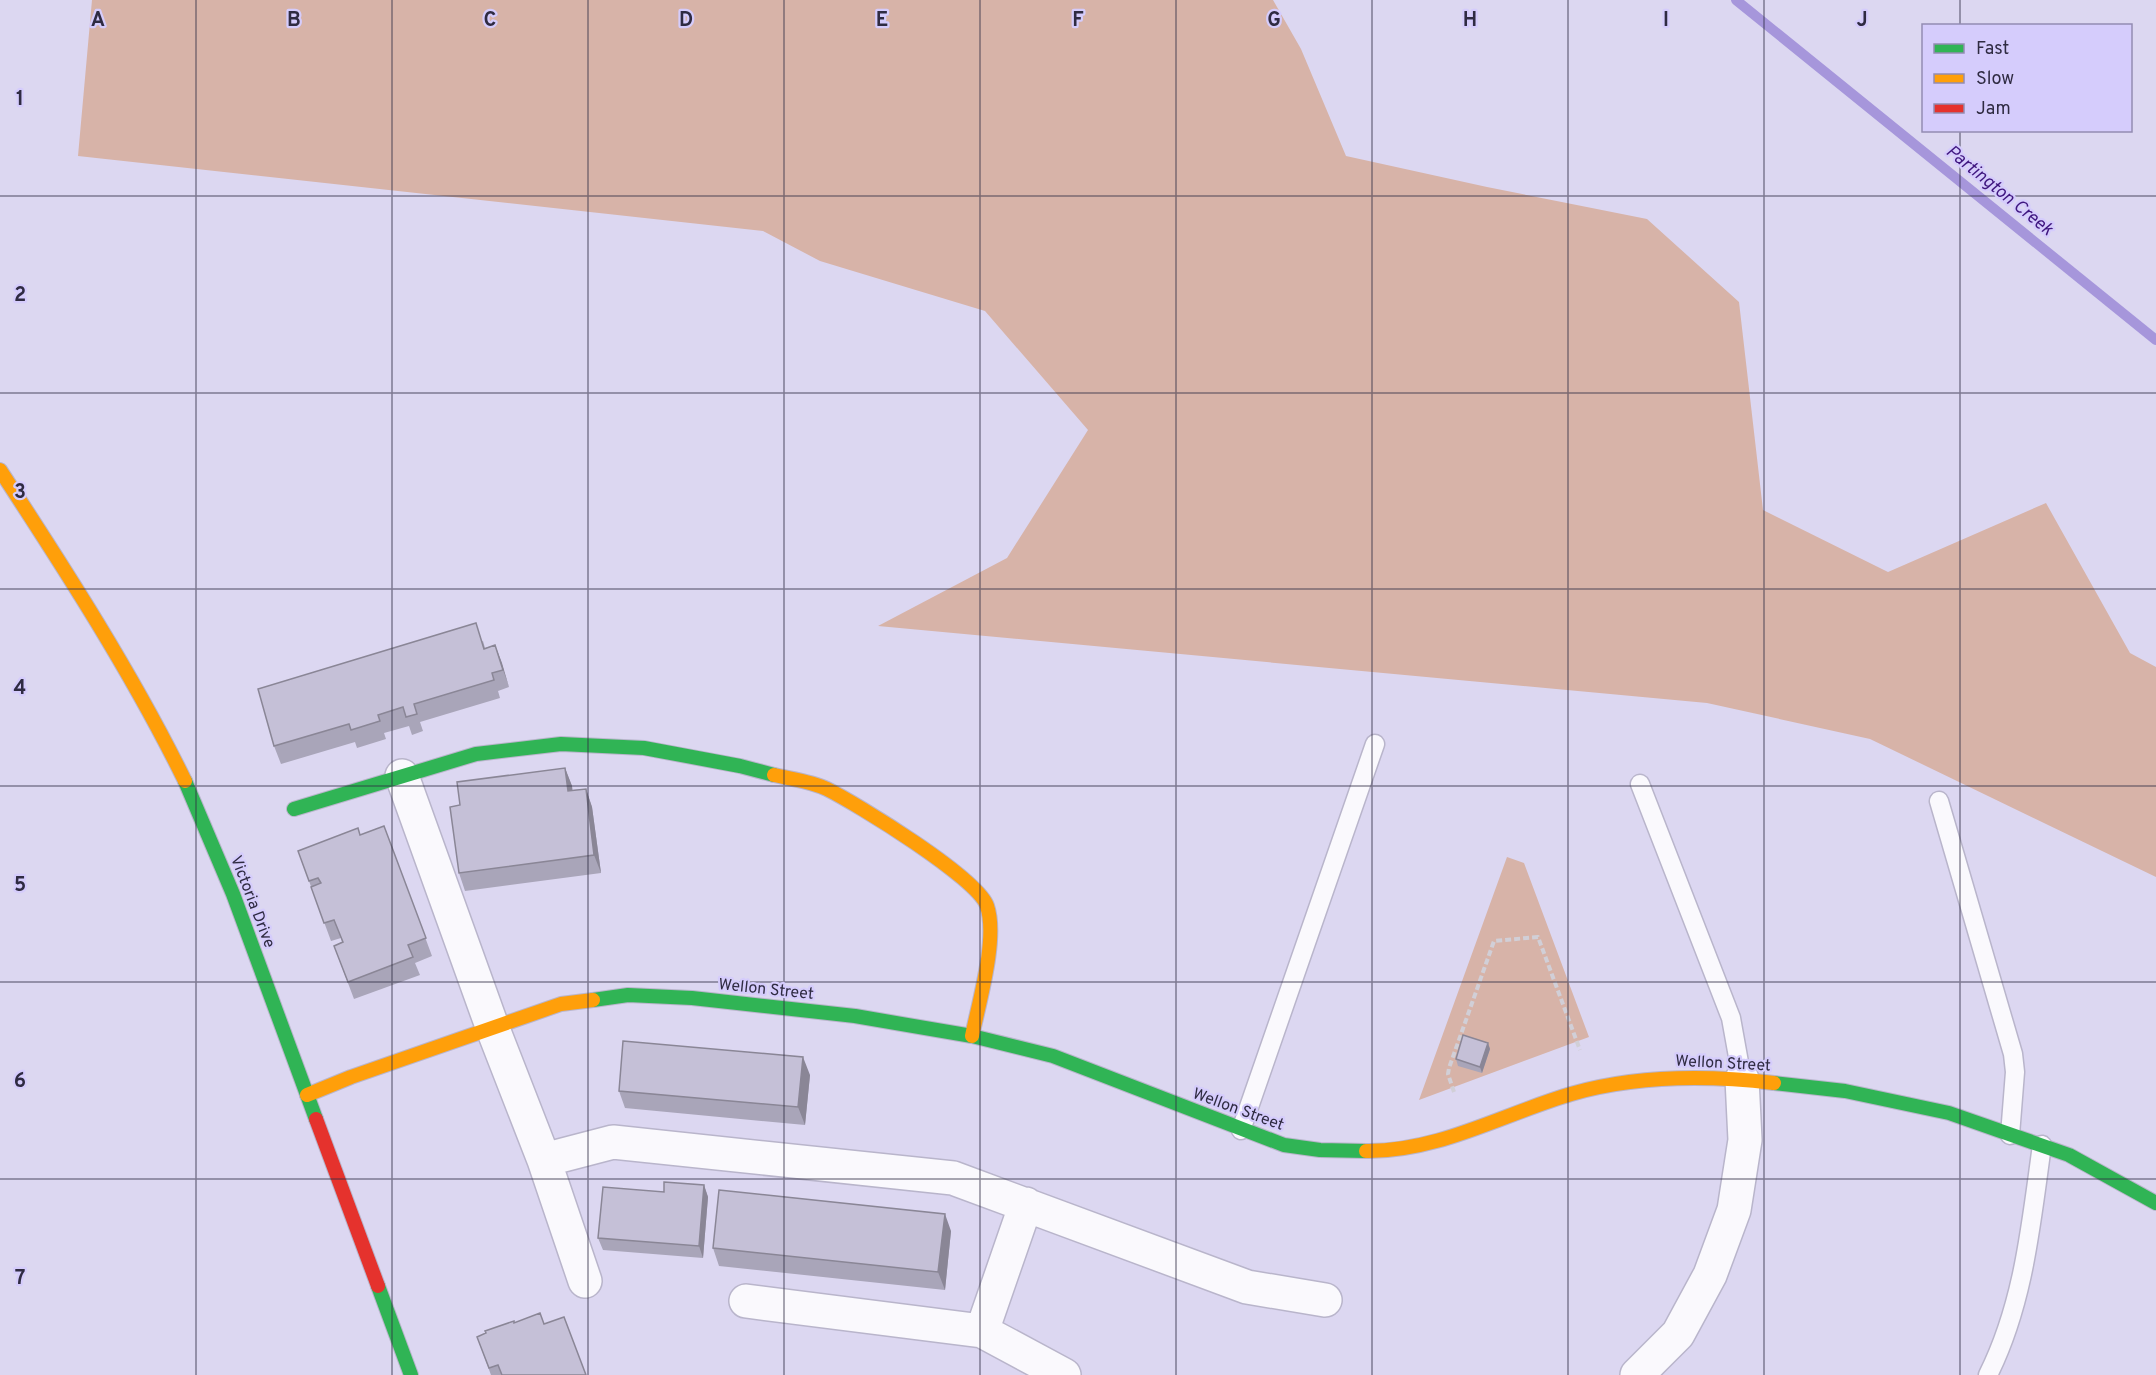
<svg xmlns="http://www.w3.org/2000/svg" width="2156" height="1375" viewBox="0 0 2156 1375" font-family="Overpass,sans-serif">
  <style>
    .green { fill: #d7b3a8 }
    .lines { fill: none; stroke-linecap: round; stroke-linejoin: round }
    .stream { stroke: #a696db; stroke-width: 10 }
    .lane-casing { stroke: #b9b5cb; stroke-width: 21 }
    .street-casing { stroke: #b9b5cb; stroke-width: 36 }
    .fast-casing { stroke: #b9b5cb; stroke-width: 16 }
    .slow-casing { stroke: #b9b5cb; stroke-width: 16 }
    .jam-casing { stroke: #b9b5cb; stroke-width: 16 }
    .path { stroke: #d1cfd7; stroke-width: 4; stroke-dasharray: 6 3; stroke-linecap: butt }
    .lane { stroke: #faf9fd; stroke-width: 18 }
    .street { stroke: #faf9fd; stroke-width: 33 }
    .fast { stroke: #30b455; stroke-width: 14 }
    .slow { stroke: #ff9f0a; stroke-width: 14 }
    .jam { stroke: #e5322d; stroke-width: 14 }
    .wall { fill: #a9a5b9 }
    .shaded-wall { fill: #8a8696 }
    .building { fill: #c5c0d7; stroke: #8a8696; stroke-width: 1.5 }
    .grid { fill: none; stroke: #2f2b42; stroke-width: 1.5; stroke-opacity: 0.55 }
    .labels { text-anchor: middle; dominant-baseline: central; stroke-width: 4.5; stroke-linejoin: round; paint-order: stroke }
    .street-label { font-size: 16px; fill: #2f2b42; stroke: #d5ccfc }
    .water-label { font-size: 18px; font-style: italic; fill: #3f167f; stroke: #d5ccfc }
    .grid-label { font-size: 20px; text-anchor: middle; font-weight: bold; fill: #2f2b42; stroke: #d5ccfc; stroke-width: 4.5; stroke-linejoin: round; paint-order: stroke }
  </style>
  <rect width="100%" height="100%" fill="#dcd7f1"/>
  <path class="green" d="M92,0H1273L1301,49L1346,156L1487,187L1647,219L1739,302L1763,510L1888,572L2046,503L2130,653L2156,667V877L1870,739L1707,703L878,626L1007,558L1088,430L985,311L820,261L763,231L78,156Z
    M1507,857L1524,863L1589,1037L1419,1100Z"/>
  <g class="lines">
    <path class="stream" d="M1736,0L2156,340"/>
    <defs>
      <path id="lane" d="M1640,784L1731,1018L1742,1079
        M1939,801L2013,1054L2015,1072L2010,1135
        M1241,1130L1375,744
        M1988,1375C2024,1303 2031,1224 2042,1145"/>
      <path id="street" d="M402,776L493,1029L544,1160L585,1281
        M544,1160L613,1142L953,1178L1247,1287L1325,1300
        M746,1301L982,1331L1064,1375
        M982,1331L1026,1204
        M1637,1375L1678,1334L1710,1275L1734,1210L1745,1140L1742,1079"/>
      <path id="fast" d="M185,781L233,894L316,1119
        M294,809L476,754L561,744L644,748L740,766L774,775
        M593,1000L628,995L692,998L855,1016L972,1036L1053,1056L1284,1145L1320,1150L1366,1151
        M1774,1083L1845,1091L1949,1113L2069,1155L2156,1203
        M378,1286L411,1375"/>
      <path id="slow" d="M0,470C66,571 132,673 185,781
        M774,775C791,779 811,781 827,789C857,804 978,878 987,906C998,938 979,1002 972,1036
        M307,1095L351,1077L561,1004L593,1000
        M1366,1151C1438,1152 1503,1114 1571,1094C1637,1075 1706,1075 1774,1083"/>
      <path id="jam" d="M316,1119L378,1286"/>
    </defs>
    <use href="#lane" class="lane-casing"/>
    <use href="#street" class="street-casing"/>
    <use href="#fast" class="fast-casing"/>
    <use href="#slow" class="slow-casing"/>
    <use href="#jam" class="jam-casing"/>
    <path class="path" d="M1454,1092L1448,1074L1449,1068L1494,941L1538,937L1580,1050"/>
    <use href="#lane" class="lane"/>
    <use href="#street" class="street"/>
    <use href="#fast" class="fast"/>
    <use href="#slow" class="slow"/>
    <use href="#jam" class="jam"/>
  </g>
  <path class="wall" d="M483,641L485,648L495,645L509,687L498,691L500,698L420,722L423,731L412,735L409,726L384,733L386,739L357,748L355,742L281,764L274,746Z
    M565,768L572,786V790L586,789L592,807L601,873L465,891L459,873L460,805Z
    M384,826L432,956L415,963L420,975L354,999L334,946L342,942L341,938L331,941L298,851L361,835Z
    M1488,1043L1490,1049L1482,1073L1458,1066L1456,1059Z
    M810,1075L805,1125L625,1108L619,1091Z
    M704,1185L708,1197L703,1258L603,1250L598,1238L664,1192Z
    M951,1231L945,1290L719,1266L713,1248Z
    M514,1323L544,1324L586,1375H491L477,1337Z"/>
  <path class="shaded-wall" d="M495,645L502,663L509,687L503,670Z
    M565,768L572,786L575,809L568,791Z
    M586,789L592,807L601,873L594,855Z
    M1488,1043L1490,1049L1482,1073L1480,1067Z
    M803,1057L810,1075L805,1125L798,1107Z
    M704,1185L708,1197L703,1258L699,1246Z
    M945,1214L951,1231L945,1290L938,1272Z"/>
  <path class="building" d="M476,623L484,649L495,645L503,670L492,673L494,680L414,704L417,714L406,717L403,707L378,715L380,721L351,730L349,724L274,746L258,689Z
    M565,768L568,791L586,789L594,855L459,873L450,807L460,805L457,782Z
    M384,826L426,938L408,945L413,957L348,982L334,946L343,942L334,920L324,923L311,887L321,883L318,878L309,881L298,851L358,828L360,835Z
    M1463,1035L1488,1043L1480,1067L1456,1059Z
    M623,1041L803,1057L798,1107L619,1091Z
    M664,1182L704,1185L699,1246L598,1238L603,1187L664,1192Z
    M719,1190L945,1214L938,1272L713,1248Z
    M540,1313L544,1324L564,1317L586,1375H502L498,1365L489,1368L477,1337L486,1333L485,1331L514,1321V1323Z"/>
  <path class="grid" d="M196,0V1375M392,0V1375M588,0V1375M784,0V1375M980,0V1375M1176,0V1375M1372,0V1375M1568,0V1375M1764,0V1375M1960,0V26M1960,130V1375M0,196H2156M0,393H2156M0,589H2156M0,786H2156M0,982H2156M0,1179H2156"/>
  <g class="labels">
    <g class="street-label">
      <text transform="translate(252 902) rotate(69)">Victoria Drive</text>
      <text transform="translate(766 990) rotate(6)">Wellon Street</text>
      <text transform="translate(1723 1064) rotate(3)">Wellon Street</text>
      <text transform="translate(1238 1110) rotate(20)">Wellon Street</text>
    </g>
    <g class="water-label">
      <text transform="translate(1999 191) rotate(39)">Partington Creek</text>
    </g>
  </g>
  <g class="grid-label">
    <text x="98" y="26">A</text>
    <text x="294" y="26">B</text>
    <text x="490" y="26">C</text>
    <text x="686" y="26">D</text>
    <text x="882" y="26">E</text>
    <text x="1078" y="26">F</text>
    <text x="1274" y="26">G</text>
    <text x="1470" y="26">H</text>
    <text x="1666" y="26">I</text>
    <text x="1862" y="26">J</text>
    <text x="20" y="105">1</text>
    <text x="20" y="301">2</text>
    <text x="20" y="498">3</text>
    <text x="20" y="694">4</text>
    <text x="20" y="891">5</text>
    <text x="20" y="1087">6</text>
    <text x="20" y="1284">7</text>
  </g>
  <rect x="1922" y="24" width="210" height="108" fill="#d5ccfc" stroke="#938cb2" stroke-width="1.5"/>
  <rect x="1934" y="44" width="30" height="9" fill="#30b455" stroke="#938cb2" stroke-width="1.5"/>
  <text x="1976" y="54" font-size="18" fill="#2f2b42">Fast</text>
  <rect x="1934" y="74" width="30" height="9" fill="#ff9f0a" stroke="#938cb2" stroke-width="1.5"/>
  <text x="1976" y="84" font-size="18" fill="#2f2b42">Slow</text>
  <rect x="1934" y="104" width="30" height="9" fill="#e5322d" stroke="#938cb2" stroke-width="1.5"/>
  <text x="1976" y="114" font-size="18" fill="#2f2b42">Jam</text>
</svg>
